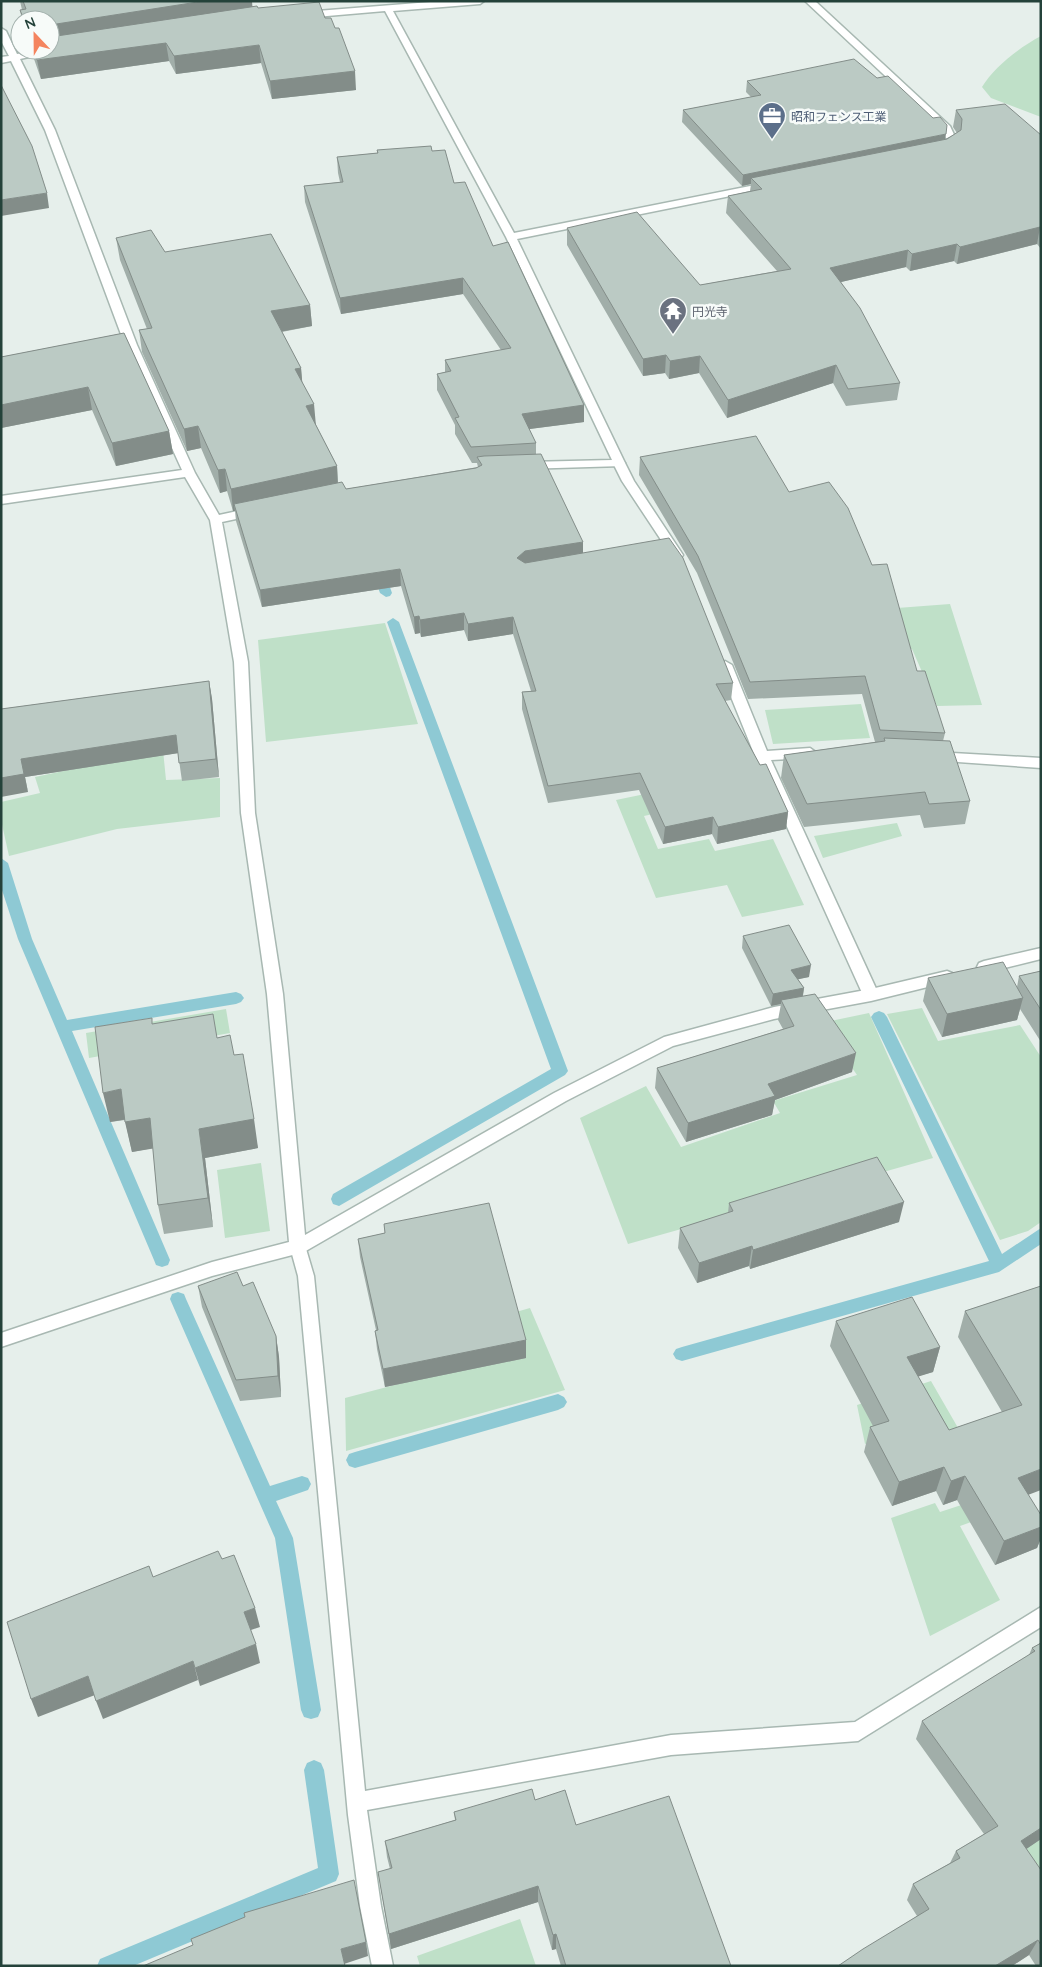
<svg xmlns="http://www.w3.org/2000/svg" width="1042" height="1967" viewBox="0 0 1042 1967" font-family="Quicksand,'Noto Sans JP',sans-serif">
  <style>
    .green { fill: #bfe0c8 }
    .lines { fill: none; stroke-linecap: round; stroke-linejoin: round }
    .stream { fill: #8ec9d4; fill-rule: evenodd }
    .lane-casing { stroke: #a8b8b2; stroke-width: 3 }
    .street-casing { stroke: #a8b8b2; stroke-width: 3 }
    .lane { fill: #fff; fill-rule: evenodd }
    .street { fill: #fff; fill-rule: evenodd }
    .wall { fill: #a1aea9 }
    .shaded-wall { fill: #838d89 }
    .building { fill: #bbcac4; stroke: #838d89 }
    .labels { text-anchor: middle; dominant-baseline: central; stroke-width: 5; stroke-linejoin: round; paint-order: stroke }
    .far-service-label { font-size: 12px; fill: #4e5e75; stroke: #f7fbf9; text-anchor: start }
    .far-worship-label { font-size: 12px; fill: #5b616d; stroke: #f7fbf9; text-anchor: start }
  </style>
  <rect width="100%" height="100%" fill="#e6efeb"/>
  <path class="green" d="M1041,36V117L991,98L982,87C994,67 1020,47 1041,36Z
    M950,604L982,705L937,706L912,649L876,651L884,609Z
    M385,623L418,724L266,742L258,640Z
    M861,704L870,738L773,744L765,710Z
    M163,750L166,780L220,778V817L117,829L9,856L1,820V802L40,793L35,777Z
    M645,794L653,814L644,816L658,849L709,839L715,851L773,839L804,905L742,917L727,885L656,898L616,800Z
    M897,823L902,836L823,858L814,836Z
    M922,1008L938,1041L1020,1025L1041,1057V1222L1028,1231L1000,1240L887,1014Z
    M226,1009L230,1033L89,1058L86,1033Z
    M869,1013L933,1158L628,1244L580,1118L646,1086L681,1147L780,1113L773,1101L857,1075L821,1023Z
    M261,1163L270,1231L225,1238L217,1170Z
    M530,1308L565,1390L346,1451L345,1398L490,1360L480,1322Z
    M931,1381L965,1440L927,1423L865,1444L857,1405Z
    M995,1494L1005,1510L960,1526L1000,1600L930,1636L891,1518L935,1503L940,1512Z
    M1041,1818V1883L1006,1832Z
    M520,1919L536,1966H420L417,1956Z"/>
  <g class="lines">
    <path class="stream" d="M378,566L384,570L392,593L390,596L386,597L380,593L372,570Z
      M393,618L399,622L568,1071L565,1075L339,1206L333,1204L331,1199L333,1194L551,1069L387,622Z
      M1,858L8,863L32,939L67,1020L236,992L241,994L244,998L241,1002L236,1004L72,1031L170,1260L168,1265L162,1267L156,1265L154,1260L18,939L1,887Z
      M879,1011L884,1013L887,1017L1002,1254L1041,1228V1244L999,1272L682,1361L676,1359L673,1354L676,1349L682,1347L989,1261L871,1017L874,1013Z
      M178,1292L184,1294L186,1299L270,1486L302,1476L308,1478L311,1484L308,1490L276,1501L293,1538L321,1710L318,1717L311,1719L304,1717L301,1710L275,1538L170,1299L172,1294Z
      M558,1394L564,1397L567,1402L564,1407L558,1410L355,1468L349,1466L346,1460L349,1454L355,1452Z
      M314,1760L321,1763L324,1770L339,1874L336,1881L133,1966H97L100,1959L318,1868L304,1770L307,1763Z"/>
    <defs>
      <path id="lane" d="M619,459L625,463L634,481L683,555L681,558H673L622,481L613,463Z
        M725,661L732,665L767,751L810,748L817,753L810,758L771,760L879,995L876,999H866L863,995L755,756L718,665Z
        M935,752L1041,758V768L930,760L928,757L930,754Z
        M298,1240L304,1242L314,1276L365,1791L671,1735L855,1722L1041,1607V1627L858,1741L671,1755L367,1810L381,1906L393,1966H372L360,1906L348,1815L298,1276L290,1247L292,1242Z"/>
      <path id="street" d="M443,1H484L480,4L393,11L514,233L770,182L775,185L770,188L517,239L625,463L623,466L523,469V463L527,462L612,460L506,237L385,11L304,18L299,15L304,12Z
        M805,1H815L950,126L957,141L951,151L940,153L939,151L947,141L943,130Z
        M1,28L6,31L17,54L51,48L56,51L20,59L55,130L137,345L195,473L219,515L256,507L262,511L260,514L222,522L248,662L255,813L283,994L305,1235L554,1093L664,1037L774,1007L871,989L947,971L952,973L954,977L952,981L871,1001L774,1019L673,1046L566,1101L304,1252L212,1276L1,1347V1333L212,1262L289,1242L267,994L241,813L234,662L210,520L185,477L1,504V496L182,470L125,345L45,130L11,61L1,63V57L9,56L1,41Z
        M1041,948V959L984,973L979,971L977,967L979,963L984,961Z"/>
    </defs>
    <use href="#lane" class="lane-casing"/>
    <use href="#street" class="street-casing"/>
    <use href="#lane" class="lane"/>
    <use href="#street" class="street"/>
  </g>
  <path class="wall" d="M20,1H252V6L258,8L325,18L356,90L272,99L261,63L176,74L169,61L41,79L34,59L32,50H50V20H22L20,10H22Z
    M747,81L945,139L957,133L953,127L956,110L1041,135V249L1037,244L957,264L954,261L910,271L906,267L841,282L900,383L897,400L846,406L833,383L727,418L699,373L669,379L665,373L643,376L567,245V228L700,285L777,271L726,213L728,196L750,191L751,184L742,186L682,122L683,110L751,97L746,92Z
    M377,150L432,151L454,183L493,246L584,405V422L529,429L536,443V454L583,553L733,683L731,700L725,701L760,765L788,812L786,829L717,844L712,834L663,844L639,790L548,803L522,709V692L531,691L513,634L468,641L464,630L421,637L420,633L415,634L401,586L262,607L236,521L235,511H233L227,491L220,493L201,448L187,451L142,352L139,330L147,329L120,260L116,238L165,252L310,305L312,326L282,332L301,368L302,382L316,425L337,466L338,483L346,489L478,467L477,463H472L455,434V425L437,390V374L445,372V360L501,350L463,294L341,314L305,202L304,186L340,182L338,173L337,157L377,153Z
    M124,333L169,431L173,454L116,466L92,410L1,428V357Z
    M640,457L789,492L872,565L917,671L945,733L943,741L970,801L965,824L924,828L920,815L804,827L781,778L784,755L875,742L862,694L748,699L697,573L639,475Z
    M209,681L212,699L219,777L182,781L178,753L25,777L28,792L1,709Z
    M743,936L809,977L798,979L804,988L803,996L852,1072L775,1100L772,1115L686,1142L655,1088L657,1068L783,1029L778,1020L781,1004L771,1006L742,948Z
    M1041,971V1042L1020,1009L1017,1020L942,1037L923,1001L928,978L1017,987L1019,976Z
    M153,1024L217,1038L234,1055L258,1148L205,1158L213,1227L164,1234L158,1205L153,1148L132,1152L125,1120L110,1122Z
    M729,1203L899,1222L750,1269L749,1266L697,1283L678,1248L680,1228L728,1213Z
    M384,1224L526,1340V1358L385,1387L377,1349L375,1331L376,1330L360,1257L358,1239L385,1233Z
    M198,1286H243L276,1336L279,1357L281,1397L240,1401L202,1307Z
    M1041,1286L1028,1495L1041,1515V1538L1037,1548L995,1565L957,1500L943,1505L936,1491L892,1506L864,1452L870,1427L873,1426L830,1346L836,1321L940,1347L933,1372L918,1376L949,1430L1002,1412L958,1337L965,1311Z
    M1041,1643V1839L1026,1849L1041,1870V1966H1036L1029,1955L1012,1966H838L917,1916L907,1900L913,1884L950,1863L956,1851L984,1834L916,1739L922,1721L1029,1655L1032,1648Z
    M535,1800L576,1825L731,1966H561L556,1949L552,1950L538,1902L391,1949L378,1872L390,1869L387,1857L385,1841L455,1820L454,1812Z"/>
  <path class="shaded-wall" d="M204,1H252L253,15L50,47V25Z
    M166,43L169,61L41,79L37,60Z
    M259,45L261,63L176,74L174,56Z
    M355,71L356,90L272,99L270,81Z
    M946,134L944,145L751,178V184L742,186L743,175Z
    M47,193L49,208L1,216V200Z
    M1040,227L1037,244L957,264L960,247Z
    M957,244L954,261L910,271L912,254Z
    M908,250L906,267L828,285L830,268Z
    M463,278V294L341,314L340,298Z
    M310,305L312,326L273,333L271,311Z
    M666,355L665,373L643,376V359Z
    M700,356L699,373L669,379L670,361Z
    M836,365L833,383L727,418L728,400Z
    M301,368L303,390L295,369Z
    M88,387L92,410L1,428V405Z
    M314,404L316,426L306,406Z
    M584,405V422L522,430V414Z
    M198,426L201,448L187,451L184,429Z
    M169,431L173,454L116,466L112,443Z
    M337,466L338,488L234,504L235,511H233L231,489Z
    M225,469L227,491L220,493L218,470Z
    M583,542V559L525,568L517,558L525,551Z
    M400,569L401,586L262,607L260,590Z
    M464,613V630L421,637L420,620Z
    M419,616L420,633L415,634L414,617Z
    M513,617V634L468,641V624Z
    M209,681L212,699L219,777L216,759Z
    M176,735L179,753L25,777L28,792L1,797V778L21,759Z
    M788,812L786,829L717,844L718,827Z
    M713,817L712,834L663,844L665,827Z
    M811,965L809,977L790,981L791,970Z
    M804,988L802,1000H781V1004L771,1006L773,994Z
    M1023,998L1017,1020L942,1037L947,1014Z
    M856,1053L852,1072L775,1100L772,1115L686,1142L688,1123L768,1084Z
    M121,1089L128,1119L110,1122L103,1093Z
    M150,1118L156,1148L132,1152L125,1122Z
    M254,1119L258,1148L205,1158L213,1227L208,1198L199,1129Z
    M904,1202L899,1222L750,1269L753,1250Z
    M752,1246L749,1266L697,1283L699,1263Z
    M276,1336L279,1357L281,1397L278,1376Z
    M526,1340V1358L385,1387L383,1369Z
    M940,1347L933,1372L901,1382L907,1357Z
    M944,1467L936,1491L892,1506L899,1482Z
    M1041,1469V1490L1009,1502L1018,1478Z
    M965,1476L957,1500L943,1505L951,1481Z
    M1041,1527V1538L1037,1548L995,1565L1004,1541Z
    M255,1608L260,1627L248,1631L244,1612Z
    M256,1644L260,1663L200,1686L195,1668Z
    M193,1661L198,1680L103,1719L96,1701Z
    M88,1676L95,1695L38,1717L31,1699Z
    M1041,1828V1839L1013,1858L1021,1841Z
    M538,1886V1902L391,1949L389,1934Z
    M556,1934V1949L552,1950L553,1935Z
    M1038,1940L1029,1955L1012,1966H995Z
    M366,1942L368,1956L344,1964L341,1949Z"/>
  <path class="building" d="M23,1H204L50,25V20H24L20,10L26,9Z
    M319,2L325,18H331L335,28H339L355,71L270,81L259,45L174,56L166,43L37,60L34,50H50V37L257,6L258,8Z
    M854,59L877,78L888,76L933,118L940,117L947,125L946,134L743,175L683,110L761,95L747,81Z
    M1,85L32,146L47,193L1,200Z
    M1005,104L1041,135V228L1040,227L960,247L957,244L912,254L908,250L830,268L860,308L900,383L848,389L836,365L728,400L700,356L670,361L666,355L643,359L567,228L637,212L700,285L791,269L728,196L762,189L751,178L947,139L961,130L962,119L956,110Z
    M431,146L432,151L445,150L454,183L465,182L493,246L508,242L584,405L522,414L536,443L471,447L455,418L459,417L437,374L451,371L445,360L511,348L463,278L340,298L304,186L343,182L337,157L378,153L377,150Z
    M151,230L165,252L271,234L310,305L271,311L301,368L295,369L314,404L306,406L337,466L231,489L225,469L218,470L198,426L184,429L139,330L152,328L116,238Z
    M124,333L169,431L112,443L88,387L1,405V357Z
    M756,436L789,492L829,482L848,508L872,565L887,564L917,671H925L945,733L880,730L865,676L750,682L698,556L640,457Z
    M541,454L583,542L525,551L517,558L525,563L669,538L683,558L733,683L716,684L760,765L766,764L788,812L718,827L713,817L665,827L640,773L548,786L522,692L536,691L513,617L468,624L464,613L420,620L419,616L414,617L400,569L260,590L234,504L342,482L346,489L476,468L482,465L477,457L484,456Z
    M209,681L216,759L179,763L176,735L21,759L24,774L1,778V709Z
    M884,738L950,741L970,801L929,804L925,792L807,804L784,755L885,741Z
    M789,925L811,965L791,970L804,988L773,994L743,936Z
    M1003,962L1023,998L947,1014L928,978Z
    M1041,971V1010L1019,976Z
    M815,994L856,1053L768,1084L775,1096L688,1123L657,1068L794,1026L781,1000Z
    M213,1014L217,1038L230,1035L234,1055L243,1054L254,1119L199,1129L208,1198L158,1205L150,1118L125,1122L121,1089L103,1093L95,1027L152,1018V1024Z
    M877,1157L904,1202L753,1250L752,1246L699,1263L680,1228L733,1211L729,1203Z
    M489,1203L526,1340L383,1369L375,1331L378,1330L358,1239L385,1233L384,1224Z
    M237,1272L243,1286L253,1282L276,1336L278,1376L236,1380L198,1286Z
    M1041,1286V1469L1018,1478L1041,1515V1527L1004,1541L965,1476L951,1481L944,1467L899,1482L870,1427L889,1421L836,1321L912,1297L940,1347L907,1357L949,1430L1022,1405L965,1311Z
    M218,1551L222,1559L234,1555L255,1608L244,1612L256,1644L195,1668L193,1661L96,1701L88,1676L31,1699L7,1622L149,1566L153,1577Z
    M1041,1643V1828L1021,1841L1041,1870V1945L1038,1940L995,1966H838L863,1949L929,1909L913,1884L960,1858L956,1851L998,1826L922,1721L1035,1651L1032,1648Z
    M532,1789L535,1800L565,1790L576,1825L669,1796L731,1966H566L556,1934L553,1935L538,1886L389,1934L378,1872L392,1868L385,1841L456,1820L454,1812Z
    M354,1880L366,1942L341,1949L345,1966H143L193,1945L191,1939L245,1917L244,1913Z"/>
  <defs>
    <symbol id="office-pin" viewBox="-11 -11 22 30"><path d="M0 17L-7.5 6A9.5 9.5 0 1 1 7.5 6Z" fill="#5c6f8a" stroke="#f7fbf9"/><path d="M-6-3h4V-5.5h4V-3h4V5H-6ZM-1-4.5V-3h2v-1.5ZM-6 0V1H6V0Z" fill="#fff"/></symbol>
    <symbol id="temple-pin" viewBox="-11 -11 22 30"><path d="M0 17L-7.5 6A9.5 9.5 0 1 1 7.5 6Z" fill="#6b7280" stroke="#f7fbf9"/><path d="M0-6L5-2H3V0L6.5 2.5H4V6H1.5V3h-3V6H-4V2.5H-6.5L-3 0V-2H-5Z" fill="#fff"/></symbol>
  </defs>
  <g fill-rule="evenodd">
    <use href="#office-pin" x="756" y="100" width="32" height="43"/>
    <use href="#temple-pin" x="657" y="295" width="32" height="43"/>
  </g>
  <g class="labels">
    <g class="far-service-label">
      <text x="791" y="116">昭和フェンス工業</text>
    </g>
    <g class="far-worship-label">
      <text x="692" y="311">円光寺</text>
    </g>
  </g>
  <rect width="1042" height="1967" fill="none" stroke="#24423a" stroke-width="5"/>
  <g transform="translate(35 35) rotate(338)"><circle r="24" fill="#f7fbf9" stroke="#a3b1ad"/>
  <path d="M0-4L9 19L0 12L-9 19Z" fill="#f4845f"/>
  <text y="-8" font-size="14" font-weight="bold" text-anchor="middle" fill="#24423a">N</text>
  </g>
</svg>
